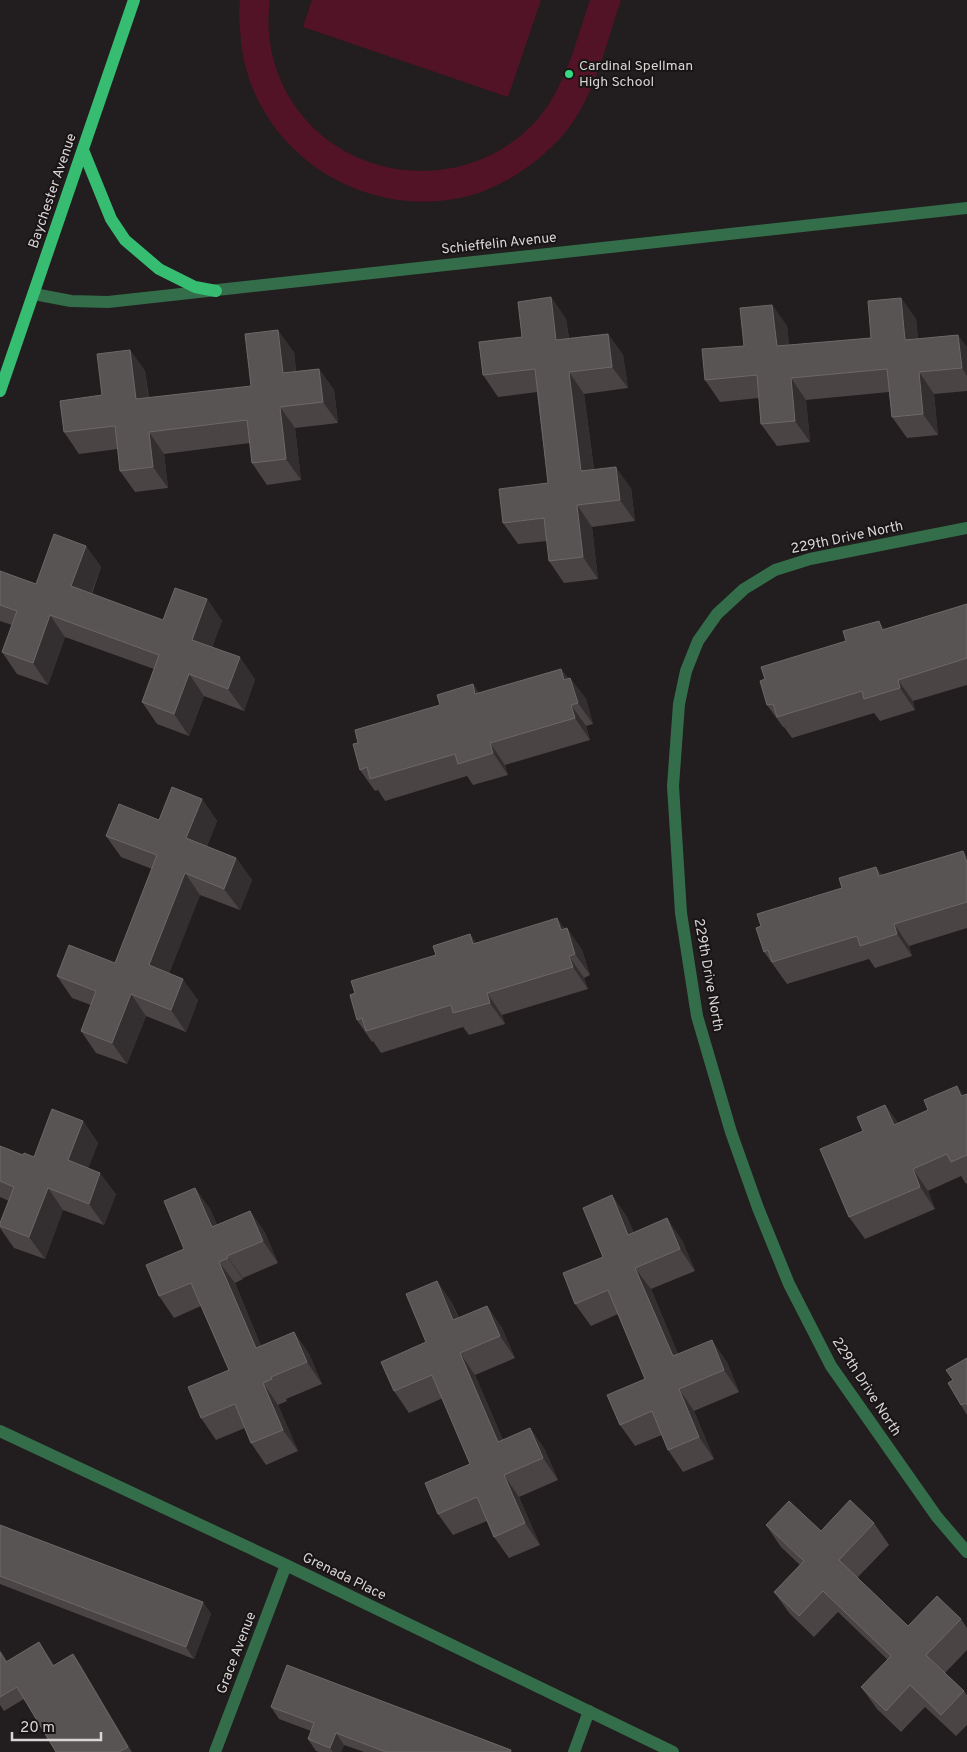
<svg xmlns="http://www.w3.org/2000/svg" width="967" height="1752" viewBox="0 0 967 1752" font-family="Overpass,sans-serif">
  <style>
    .green { fill: #511325 }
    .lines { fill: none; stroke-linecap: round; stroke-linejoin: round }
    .minor { stroke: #346d49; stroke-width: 12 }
    .major { stroke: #36bd72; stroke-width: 12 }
    .wall { fill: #4a4445 }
    .shaded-wall { fill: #332e2f }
    .building { fill: #595454; stroke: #6d6868 }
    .poi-dot { fill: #37d880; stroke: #191415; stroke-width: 2 }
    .labels { text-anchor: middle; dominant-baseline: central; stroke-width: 4; stroke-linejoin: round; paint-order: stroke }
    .poi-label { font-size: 14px; fill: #d9d5d5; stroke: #191415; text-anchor: start }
    .street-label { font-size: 14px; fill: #d9d5d5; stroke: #191415 }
  </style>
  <rect width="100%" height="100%" fill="#221d1e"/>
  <path class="green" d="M240,0H270C265,33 272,66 288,95C337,180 454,196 526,131C564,97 574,46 590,0H621C606,44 594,100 563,135C538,163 505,186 469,196C363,223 253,151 241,42C240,28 238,13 240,0Z
    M312,0H541L508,97L303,27Z"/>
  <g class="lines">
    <path class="minor" d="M34,294L71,301L108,302L967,208
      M967,528L810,559L775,570L744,589L717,614L698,641L686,671L679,704L673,786L681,913L697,1016L731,1132L758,1208L789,1284L831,1366L937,1517L967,1552
      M0,1431L286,1565L673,1752
      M215,1752L286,1565
      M574,1752L589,1711"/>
    <path class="major" d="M83,150L111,219L125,240L159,269L195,287L216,291
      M0,391L134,0"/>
  </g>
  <path class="wall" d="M551,297L566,319L569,338L608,334L623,355L628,388L584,394L594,469L631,488L635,521L592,527L598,579L564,583L549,561L547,541L518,544L503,523L548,483L537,392L498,397L483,375L522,337Z
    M901,298L916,319L918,339L967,347V391L934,394L938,435L907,438L892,417L889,392L806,400L810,442L777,446L761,424L759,398L720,402L705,380L744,346L772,305L787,326L789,345L871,338Z
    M130,350L145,371L149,398L251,386L294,352L296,371L319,369L334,390L338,423L295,428L301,480L267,485L252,463L250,443L164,454L168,488L135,492L120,471L118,449L79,454L64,432L102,395Z
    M86,546L101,567L92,594L163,620L207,599L222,621L212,647L255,679L244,711L204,696L189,736L157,724L142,702L154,669L65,637L48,685L17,674L2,652L12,625L0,621V571L36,584Z
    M967,604V685L913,701L915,710L880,721L874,713L792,738L784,727H783L767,705L885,629Z
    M561,669L568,678H570L586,699L593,724L586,726L590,740L505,765L508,775L473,785L467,776L385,801L378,790L375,791L360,770L358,743L440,705L473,684L479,693Z
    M202,799L217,821L207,846L236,858L252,880L240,910L200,895L169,973L198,1000L186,1032L146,1016L127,1064L96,1053L81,1031L91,1005L72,998L57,976L115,963L152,869L121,857L106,836L159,820Z
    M963,851L967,857V928L909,946L912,956L875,968L869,959L787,984L764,952L761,926L842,888L876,867L882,875Z
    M567,928L582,950L590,975L584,978L588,989L502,1015L505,1024L469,1035L463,1027L381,1053L373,1041L372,1042L357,1020L355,993L436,955L470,934L476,943Z
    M967,1094V1183L966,1184L961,1176L928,1191L935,1209L865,1239L849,1217L863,1131L885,1105L898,1123Z
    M83,1121L98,1143L88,1168L116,1194L104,1225L63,1210L45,1259L14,1248L0,1228V1223L9,1201L0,1197V1146L23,1155L34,1157Z
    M195,1188L210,1209L217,1225L250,1211L265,1233L278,1263L243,1278V1279L235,1283L261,1346L294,1332L309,1354L322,1384L286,1399L287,1401L278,1405L298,1451L266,1465L251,1443L245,1428L216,1440L201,1418L229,1370L201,1306L174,1318L159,1296L184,1249Z
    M612,1195L627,1217L634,1233L682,1240L695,1271L651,1289L678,1354L727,1362L739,1392L694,1411L714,1459L683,1472L668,1450L662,1435L635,1446L620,1425L645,1379L618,1314L591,1326L575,1304L603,1257Z
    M437,1281L452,1303L459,1318L487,1306L502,1328L515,1358L475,1375L503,1440L530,1428L545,1450L558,1480L519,1497L540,1545L509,1558L494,1537L487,1521L453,1535L438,1514L470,1464L443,1398L409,1413L394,1391L426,1342Z
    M967,1358V1415L961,1405L953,1380Z
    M874,1523L889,1545L857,1578L908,1626L961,1619L967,1628V1650L945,1673L964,1691L967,1695V1725L956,1736L925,1707L901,1732L877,1709L861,1687L888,1660L838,1612L814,1637L790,1614L774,1592L800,1565L781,1547L766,1525L821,1531Z
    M0,1525L203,1602L211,1614L194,1659L0,1584Z
    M0,1650L7,1661L47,1654L54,1665L73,1654L81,1666L132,1752H56L24,1699L4,1711L0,1705Z
    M271,1707L511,1750L512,1752H364L344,1745L341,1752H319L316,1751L308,1739L311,1731L279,1719Z"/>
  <path class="shaded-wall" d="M551,297L566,319L572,362L556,340Z
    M901,298L916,319L920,362L905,340Z
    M772,305L787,326L792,368L777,346Z
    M278,330L294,352L298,395L283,373Z
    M608,334L623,355L628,388L612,367Z
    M958,335L967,347V376L962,368Z
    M130,350L145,371L151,421L136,399Z
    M319,369L334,390L338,423L323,402Z
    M569,372L584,394L597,493L581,471Z
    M919,372L934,394L938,435L923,414Z
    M791,378L806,400L810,442L795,421Z
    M280,407L295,428L301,480L286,459Z
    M149,432L164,454L168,488L153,467Z
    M616,467L631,488L635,521L620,500Z
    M577,505L592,527L598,579L583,557Z
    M86,546L101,567L86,608L71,586Z
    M207,599L222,621L207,662L192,640Z
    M50,615L65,637L48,685L33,663Z
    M879,621L894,642L882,630Z
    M240,657L255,679L244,711L228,689Z
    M561,669L573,685L570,678L586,699L593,724L578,703L564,680Z
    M189,674L204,696L189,736L174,714Z
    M898,680L913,701L915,710L900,688Z
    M473,684L488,706L475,694Z
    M571,705L586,726L590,740L575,718Z
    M490,743L505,765L508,775L493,753Z
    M202,799L217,821L201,860L186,838Z
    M963,851L967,857V863Z
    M236,858L252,880L240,910L224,889Z
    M876,867L891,889L879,876Z
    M185,873L200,895L164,987L149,965Z
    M557,918L569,934L567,928L582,950L590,975L575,954L561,930Z
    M894,924L909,946L912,956L897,934Z
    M470,934L485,956L473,944Z
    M569,956L584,978L588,989L573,967Z
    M183,979L198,1000L186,1032L171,1010Z
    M487,993L502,1015L505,1024L490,1003Z
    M131,994L146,1016L127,1064L112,1043Z
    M957,1086L967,1100L961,1096Z
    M885,1105L900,1126L894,1125Z
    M83,1121L98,1143L83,1182L68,1160Z
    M913,1169L928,1191L935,1209L920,1187Z
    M100,1173L116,1194L104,1225L89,1204Z
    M48,1188L63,1210L45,1259L29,1237Z
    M195,1188L210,1209L227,1249L212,1227Z
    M612,1195L627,1217L644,1256L628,1235Z
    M250,1211L265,1233L278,1263L263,1241Z
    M667,1218L682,1240L695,1271L680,1249Z
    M227,1256L243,1278V1279L228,1258Z
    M219,1262L235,1283L271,1370L256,1348Z
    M635,1268L651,1289L688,1378L673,1356Z
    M437,1281L452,1303L468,1342L453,1320Z
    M487,1306L502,1328L515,1358L500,1336Z
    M294,1332L309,1354L322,1384L307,1362Z
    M712,1340L727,1362L739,1392L724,1370Z
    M460,1353L475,1375L513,1463L498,1442Z
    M263,1383L278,1405L298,1451L283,1430Z
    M679,1389L694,1411L714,1459L699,1437Z
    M530,1428L545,1450L558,1480L543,1458Z
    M504,1475L519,1497L540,1545L525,1523Z
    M203,1602L211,1614L194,1659L186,1647Z
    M39,1642L47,1654L61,1677L53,1666Z
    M0,1650L14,1674L0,1652Z
    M73,1654L81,1666L132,1752L128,1747Z
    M336,1733L344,1745L341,1752H333L330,1748Z"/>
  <path class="building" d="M551,297L556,340L608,334L612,367L569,372L581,471L616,467L620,500L577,505L583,557L549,561L544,518L503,523L499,489L548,483L535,369L483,375L479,342L522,337L518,302Z
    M901,298L905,340L958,335L962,368L919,372L923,414L892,417L887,369L791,378L795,421L761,424L757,375L705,380L702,349L744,346L740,308L772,305L777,346L871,338L868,301Z
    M278,330L283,373L319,369L323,402L280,407L286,459L252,463L247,420L149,432L153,467L120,471L115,426L64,432L60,401L102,395L97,354L130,350L136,399L251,386L245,334Z
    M54,534L86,546L71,586L163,620L175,588L207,599L192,640L240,657L228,689L189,674L174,714L142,702L159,655L50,615L33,663L2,652L17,611L0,605V571L36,584Z
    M967,604V658L898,680L900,688L864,699L862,691L777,717L773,704L767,705L760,681L765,679L761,667L846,641L843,631L879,621L882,630Z
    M561,669L564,680L570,678L578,703L571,705L575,718L490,743L493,753L458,764L455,754L370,779L367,767L360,770L353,744L358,743L355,730L440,705L437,695L473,684L475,694Z
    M172,787L202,799L186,838L236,858L224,889L185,873L149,965L183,979L171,1010L131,994L112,1043L81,1031L96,991L57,976L69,945L115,963L157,855L106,836L119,804L159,820Z
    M963,851L967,863V902L894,924L897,934L860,946L857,936L772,962L768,950L764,952L756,928L761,926L757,914L842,888L839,878L876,867L879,876Z
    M557,918L561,930L567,928L575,954L569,956L573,967L487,993L490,1003L453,1013L451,1005L366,1031L362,1018L357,1020L350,995L355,993L351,981L436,955L433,946L470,934L473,944Z
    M957,1086L961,1096L967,1094V1155L951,1162L947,1154L913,1169L920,1187L849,1217L820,1149L863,1131L857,1117L885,1105L894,1125L928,1110L924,1100Z
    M52,1109L83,1121L68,1160L100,1173L89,1204L48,1188L29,1237L0,1226V1223L14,1187L0,1181V1146L23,1155L24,1153L34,1157Z
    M195,1188L212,1227L250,1211L263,1241L227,1256L228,1258L219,1262L256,1348L294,1332L307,1362L271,1377L272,1379L263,1383L283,1430L251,1443L235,1404L201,1418L188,1387L229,1370L191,1283L159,1296L146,1265L184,1249L164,1201Z
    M612,1195L628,1235L667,1218L680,1249L635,1268L673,1356L712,1340L724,1370L679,1389L699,1437L668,1450L652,1411L620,1425L607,1395L645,1379L608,1290L575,1304L563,1273L603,1257L583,1208Z
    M437,1281L453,1320L487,1306L500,1336L460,1353L498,1442L530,1428L543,1458L504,1475L525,1523L494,1537L477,1497L438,1514L425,1483L470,1464L432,1375L394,1391L381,1362L426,1342L406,1294Z
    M967,1358V1405L966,1403L961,1405L948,1383L953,1380L946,1370Z
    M850,1500L874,1523L839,1560L908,1626L937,1596L961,1619L926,1655L964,1691L941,1715L910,1685L886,1711L861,1687L891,1656L823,1591L799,1616L774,1592L804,1561L766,1525L789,1501L821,1531Z
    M0,1525L203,1602L186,1647L0,1576Z
    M39,1642L53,1666L73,1654L128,1747L119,1752H56L17,1687L0,1697V1652L6,1662Z
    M287,1665L511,1750L510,1752H386L336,1733L330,1748L308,1739L314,1723L271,1707Z"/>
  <circle class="poi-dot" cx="569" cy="74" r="5"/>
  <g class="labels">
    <g class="poi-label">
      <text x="579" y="66">Cardinal Spellman<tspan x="579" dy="16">High School</tspan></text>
    </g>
    <g class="street-label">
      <text transform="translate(53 191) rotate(-71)">Baychester Avenue</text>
      <text transform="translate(499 244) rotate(-6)">Schieffelin Avenue</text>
      <text transform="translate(847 538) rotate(-12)">229th Drive North</text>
      <text transform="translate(708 975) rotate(80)">229th Drive North</text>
      <text transform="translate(866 1387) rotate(57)">229th Drive North</text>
      <text transform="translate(344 1577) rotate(26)">Grenada Place</text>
      <text transform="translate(237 1653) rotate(-69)">Grace Avenue</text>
    </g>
  </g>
  <path d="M12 1732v8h89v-8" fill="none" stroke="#d9d5d5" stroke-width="2.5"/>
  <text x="20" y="1732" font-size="15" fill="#d9d5d5" stroke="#191415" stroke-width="4" paint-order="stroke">20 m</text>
</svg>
